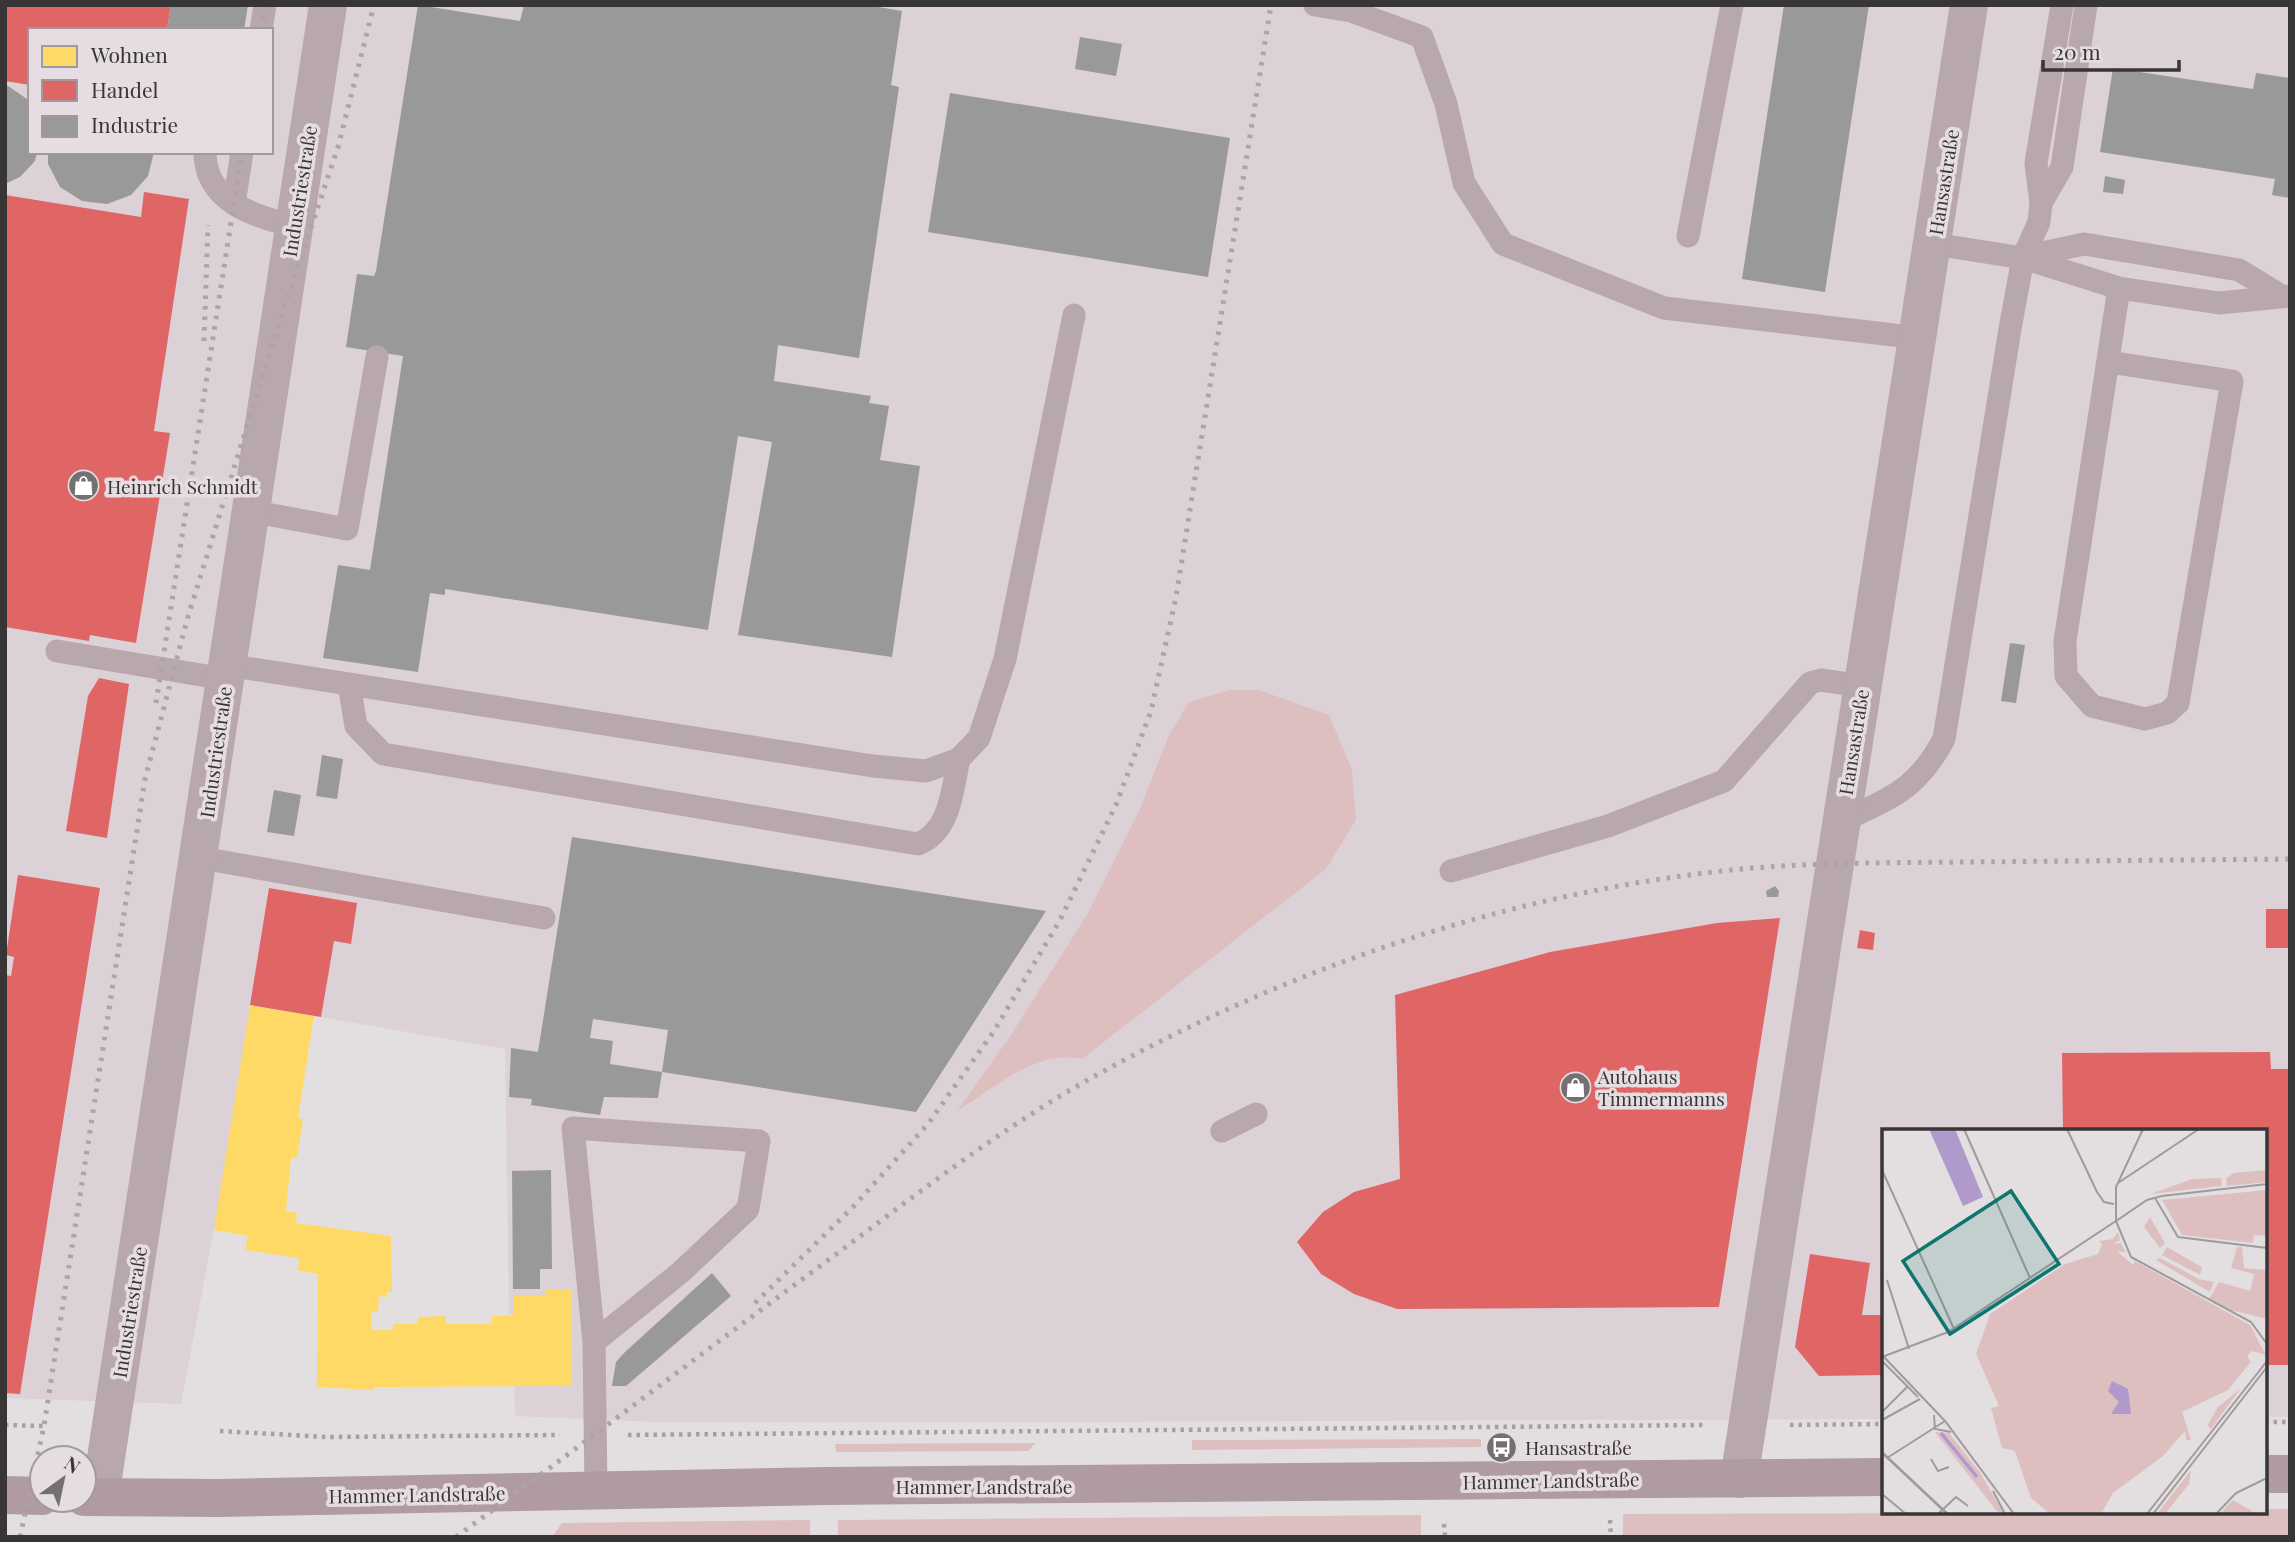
<svg xmlns="http://www.w3.org/2000/svg" width="2295" height="1542" viewBox="0 0 2295 1542" font-family="'Playfair Display',serif">
  <style>
    .built { fill: #dbd1d7; fill-rule: evenodd }
    .green { fill: #debfc0 }
    .homes { fill: #ffd966 }
    .shops { fill: #e06666 }
    .industry { fill: #999 }
    .lines { fill: none; stroke-linecap: round; stroke-linejoin: round }
    .path { stroke: #aa9ea2; stroke-width: 4.5; stroke-dasharray: 3.5 5; stroke-linecap: butt }
    .lane { stroke: #b8a7ac; stroke-width: 23 }
    .street { stroke: #b8a7ac; stroke-width: 38 }
    .secondary { stroke: #af9ba1; stroke-width: 38 }
    .rail { stroke: #aea3a6; stroke-width: 5; stroke-dasharray: 3.5 7; stroke-linecap: butt }
    .labels { text-anchor: middle; dominant-baseline: central; stroke-width: 7; stroke-linejoin: round; paint-order: stroke }
    .street-label { font-size: 19px; fill: #383537; stroke: #e5dde2 }
    .poi-label { font-size: 19px; fill: #383537; stroke: #e5dde2; text-anchor: start }
    .inset-river { fill: none; stroke: #b09acb; stroke-width: 3.5 }
    .inset-road { fill: none; stroke: #9f9b9d; stroke-width: 2 }
    .view { fill: #0f766e; fill-opacity: 0.15; stroke: #0f766e; stroke-width: 3.5 }
    .inset-edge { fill: none; stroke: #383537; stroke-width: 3.5 }
  </style>
  <rect width="100%" height="100%" fill="#e3dfe1"/>
  <path class="built" d="M5,5H2290V1417H2265V1131H1884V1419L1088,1422H655L515,1416L514,1316L509,1313L505,1049L250,1005L223,1181L181,1404L5,1398ZM30,30H271V152H30Z"/>
  <path class="green" d="M1230,690H1259L1329,715L1352,770L1356,820L1326,869L1082,1059C1038,1048 993,1089 957,1111L1009,1038L1088,913L1140,809L1168,737L1189,702Z
    M1481,1439V1447L1192,1450V1440Z
    M1036,1443L1028,1451L836,1452L835,1444Z
    M2265,1509H2290V1537H1623V1514L2265,1512Z
    M1421,1515V1537H838V1520Z
    M810,1520V1537H552L562,1523Z"/>
  <path class="homes" d="M250,1005L314,1016L298,1118L303,1119L297,1158L291,1157L286,1211L297,1213L296,1223L391,1236L392,1292H387V1297L379,1296L378,1312H371V1330H393V1324H417L418,1317L446,1316V1324H492V1316H514V1296H545V1289H572V1386L394,1387H374V1390L317,1387L318,1274L298,1270L299,1258L245,1250L248,1236L214,1230Z"/>
  <path class="shops" d="M5,5H171L167,30H30V85L5,81Z
    M144,192L189,199L154,431L170,433L136,643L90,635L89,641L5,627V195L141,217Z
    M99,678L129,684L107,838L66,831L88,696Z
    M18,875L100,888L20,1394L5,1393V975L11,976L14,957L6,955Z
    M269,888L357,903L351,944L334,941L321,1017L250,1005Z
    M2266,909H2290V948H2266Z
    M1780,918L1719,1307L1397,1309L1354,1294L1321,1274L1297,1242L1323,1212L1354,1192L1400,1179L1395,995L1550,952L1717,923Z
    M1860,930L1875,933L1873,950L1857,948Z
    M2270,1052L2271,1069H2290V1365H2265V1131H2063L2062,1053Z
    M1810,1254L1870,1263L1862,1315H1884V1375L1819,1376L1795,1347Z"/>
  <path class="industry" d="M171,5H248L244,30H167Z
    M418,5L520,21L524,5H867L902,11L891,85L899,87L859,358L778,345L774,381L871,396L869,403L889,406L880,460L920,466L892,657L738,635L772,442L738,436L708,630L445,589V595L430,593L418,672L323,658L338,565L370,570L403,356L346,347L357,274L374,276L376,271Z
    M1784,5H1869L1825,292L1742,279Z
    M1080,37L1122,44L1116,76L1075,69Z
    M2113,68L2253,89L2256,73L2290,78V198L2272,195L2275,179L2100,152Z
    M5,84L30,101V152H37L35,161L20,177L5,184Z
    M950,93L1230,138L1208,277L928,232Z
    M48,152H154L148,176L131,195L107,204L82,201L60,187L48,164Z
    M2105,176L2125,180L2123,194L2103,192Z
    M2010,643L2025,645L2016,703L2001,701Z
    M322,755L343,759L337,799L316,796Z
    M274,790L301,795L294,836L267,832Z
    M572,837L980,901L1046,911L916,1112L662,1072L668,1030L593,1019L590,1038L613,1041L610,1064L662,1072L658,1098L604,1097L600,1115L531,1105L532,1099L509,1097L511,1048L538,1052Z
    M1775,886L1779,891L1778,897H1767L1766,891Z
    M551,1170L552,1269H540V1289H513L512,1171Z
    M712,1273L731,1296L626,1386H612L616,1362L625,1352Z"/>
  <g class="lines">
    <path class="path" d="M2265,1422H2290
      M5,1425L44,1426
      M1790,1425L1884,1424
      M220,1431L327,1437L560,1435
      M628,1435L1704,1425
      M1610,1520L1611,1537
      M1444,1524L1445,1537"/>
    <path class="lane" d="M1315,5L1351,11L1422,37L1446,104L1464,183L1503,244L1664,308L1919,338
      M261,30L265,5
      M205,152C205,202 254,216 294,226
      M2041,203L2062,167L2086,5
      M234,204L242,152
      M1688,236L1732,5
      M1934,244L2023,258L2119,288L2219,303L2290,296
      M2024,257L2084,244L2239,270L2280,295
      M2109,362L2232,381L2178,703L2167,713L2145,719L2092,706L2066,676L2065,641L2119,288
      M250,511L347,529L377,357
      M57,651L225,679
      M227,665L873,766L926,771L959,759L979,738L1005,659L1074,315
      M349,684L356,726L383,754L918,844C951,831 952,789 959,759
      M1841,822C1891,797 1916,791 1944,739L2010,329L2023,258L2039,222L2041,203L2036,163L2062,5
      M201,858L544,918
      M1451,871L1608,826L1724,781L1810,683L1821,680L1862,686
      M1222,1131L1256,1114
      M594,1342L573,1128L759,1141L748,1209L681,1272L594,1342L596,1489"/>
    <path class="street" d="M1739,1479L1969,5
      M100,1497C180,1001 250,502 328,5"/>
    <path class="secondary" d="M2265,1474H2290
      M5,1495L42,1496
      M84,1497L219,1498L826,1486L1884,1477"/>
    <path class="rail" d="M261,30L265,5
      M204,341L208,225
      M156,703L242,152
      M755,1303L853,1207L928,1124L994,1031L1060,920L1116,805L1151,711L1176,597L1271,5
      M20,1537L44,1426L145,779L187,620L279,323L338,147L374,5
      M456,1537C582,1445 706,1350 831,1258C909,1200 987,1139 1072,1089C1270,975 1494,896 1722,871C1802,862 1884,863 1965,862C2073,861 2182,860 2290,859"/>
  </g>
  <defs>
    <symbol id="shop-disc" viewBox="-11 -11 22 22"><circle r="9.5" fill="#747072" stroke="#e5dde2"/><path d="M-5-2.5h2.3a2.7 3.5 0 0 1 5.4 0H5L5.5 6h-11ZM-1.5-2.5h3a1.5 2.3 0 0 0-3 0Z" fill="#fff"/></symbol>
    <symbol id="bus-disc" viewBox="-11 -11 22 22"><circle r="9.5" fill="#747072" stroke="#e5dde2"/><path d="M-5-6H5V4H4V6H2V4H-2V6H-4V4H-5ZM-3.5-4V0h7V-4ZM-3.5 1.2v1.5H-2V1.2ZM2 1.2v1.5H3.5V1.2Z" fill="#fff"/></symbol>
  </defs>
  <g fill-rule="evenodd">
    <use href="#shop-disc" x="66" y="468" width="35" height="35"/>
    <use href="#shop-disc" x="1558" y="1070" width="35" height="35"/>
    <use href="#bus-disc" x="1484" y="1430" width="35" height="35"/>
  </g>
  <g class="labels">
    <g class="street-label">
      <text transform="translate(1943 182) rotate(-81)">Hansastraße</text>
      <text transform="translate(299 191) rotate(-81)">Industriestraße</text>
      <text transform="translate(1853 742) rotate(-81)">Hansastraße</text>
      <text transform="translate(215 752) rotate(-82)">Industriestraße</text>
      <text transform="translate(129 1312) rotate(-81)">Industriestraße</text>
      <text transform="translate(1551 1480) rotate(-1)">Hammer Landstraße</text>
      <text x="984" y="1486">Hammer Landstraße</text>
      <text transform="translate(417 1494) rotate(-1)">Hammer Landstraße</text>
    </g>
    <g class="poi-label">
      <text x="107" y="486">Heinrich Schmidt</text>
      <text x="1598" y="1076">Autohaus<tspan x="1598" dy="22">Timmermanns</tspan></text>
      <text x="1525" y="1447">Hansastraße</text>
    </g>
  </g>
  <g transform="translate(1882 1129)">
    <rect width="385" height="385" fill="#e3dfe1"/>
    <path d="M385,41V53L345,57L344,49L352,44ZM339,49L340,57L268,65L310,50ZM385,61V107L372,106L371,114L300,106L280,71ZM268,88L283,114L278,119L262,98ZM236,103L238,111L231,115L239,114L244,124L235,122L251,136L253,132L368,196L384,226L370,222L365,227L369,233L346,261L300,283L309,311H304L303,302L281,327L231,364L219,385H168L149,369L133,322L120,319L109,279L117,277L94,225L108,185L183,135L216,125L220,115L217,112L231,110ZM285,118L320,138L318,146L280,126ZM355,118H360L362,139L385,141V190L344,180L327,170L337,153L368,162L372,145L349,139ZM278,129L317,150L332,153L328,163L274,131ZM359,259L329,300L325,297L336,278ZM53,303L67,304L99,345L122,385H117ZM309,341L307,355L283,385H275ZM351,371L370,382L369,385H338Z" fill="#debfc0"/>
    <path d="M47,0H73L101,68L81,77ZM230,252L246,260L249,285H229L237,273L226,262Z" fill="#b09acb"/>
    <path class="inset-river" d="M59,304L95,348"/>
    <path class="inset-road" d="M82,0L148,149M185,0L215,63L222,73L232,75M261,0L234,58V92L265,71L280,67L385,55M0,41L72,200M236,54L317,0M273,69L296,108L385,119M5,151L27,220M1,227L63,292L132,385M0,228L66,203L234,92L249,128L369,193L385,215M0,232L36,268M0,283L25,258M52,286L53,300L69,303M0,291L38,270M0,323L66,385M0,324L65,385M5,329L63,292M49,330L56,342L67,338M111,362L123,385M0,365L24,385M56,385L74,368L86,377M265,385L385,232M271,385L385,238M334,385L354,364L385,349"/>
    <path class="view" d="M129,62L177,135L68,205L21,132Z"/>
    <rect width="385" height="385" class="inset-edge"/>
  </g>
  <rect width="2295" height="1542" fill="none" stroke="#383537" stroke-width="14"/>
  <rect x="28" y="28" width="245" height="126" fill="#e5dde2" stroke="#a09a9e" stroke-width="2"/>
  <rect x="42" y="46" width="35" height="21" fill="#ffd966" stroke="#a09a9e" stroke-width="2"/>
  <text x="91" y="63" font-size="21" fill="#383537">Wohnen</text>
  <rect x="42" y="80" width="35" height="21" fill="#e06666" stroke="#a09a9e" stroke-width="2"/>
  <text x="91" y="98" font-size="21" fill="#383537">Handel</text>
  <rect x="42" y="116" width="35" height="21" fill="#999999" stroke="#a09a9e" stroke-width="2"/>
  <text x="91" y="133" font-size="21" fill="#383537">Industrie</text>
  <g transform="translate(63 1479) rotate(33)"><circle r="33" fill="#e5dde2" stroke="#a09a9e" stroke-width="2"/>
  <path d="M0-5L12 26L0 18L-12 26Z" fill="#747072"/>
  <text y="-10" font-size="19" font-weight="bold" text-anchor="middle" fill="#383537">N</text>
  </g>
  <path d="M2043 60v10h136v-10" fill="none" stroke="#383537" stroke-width="3.5"/>
  <text x="2054" y="60" font-size="21" fill="#383537" stroke="#e5dde2" stroke-width="5" paint-order="stroke">20 m</text>
</svg>
